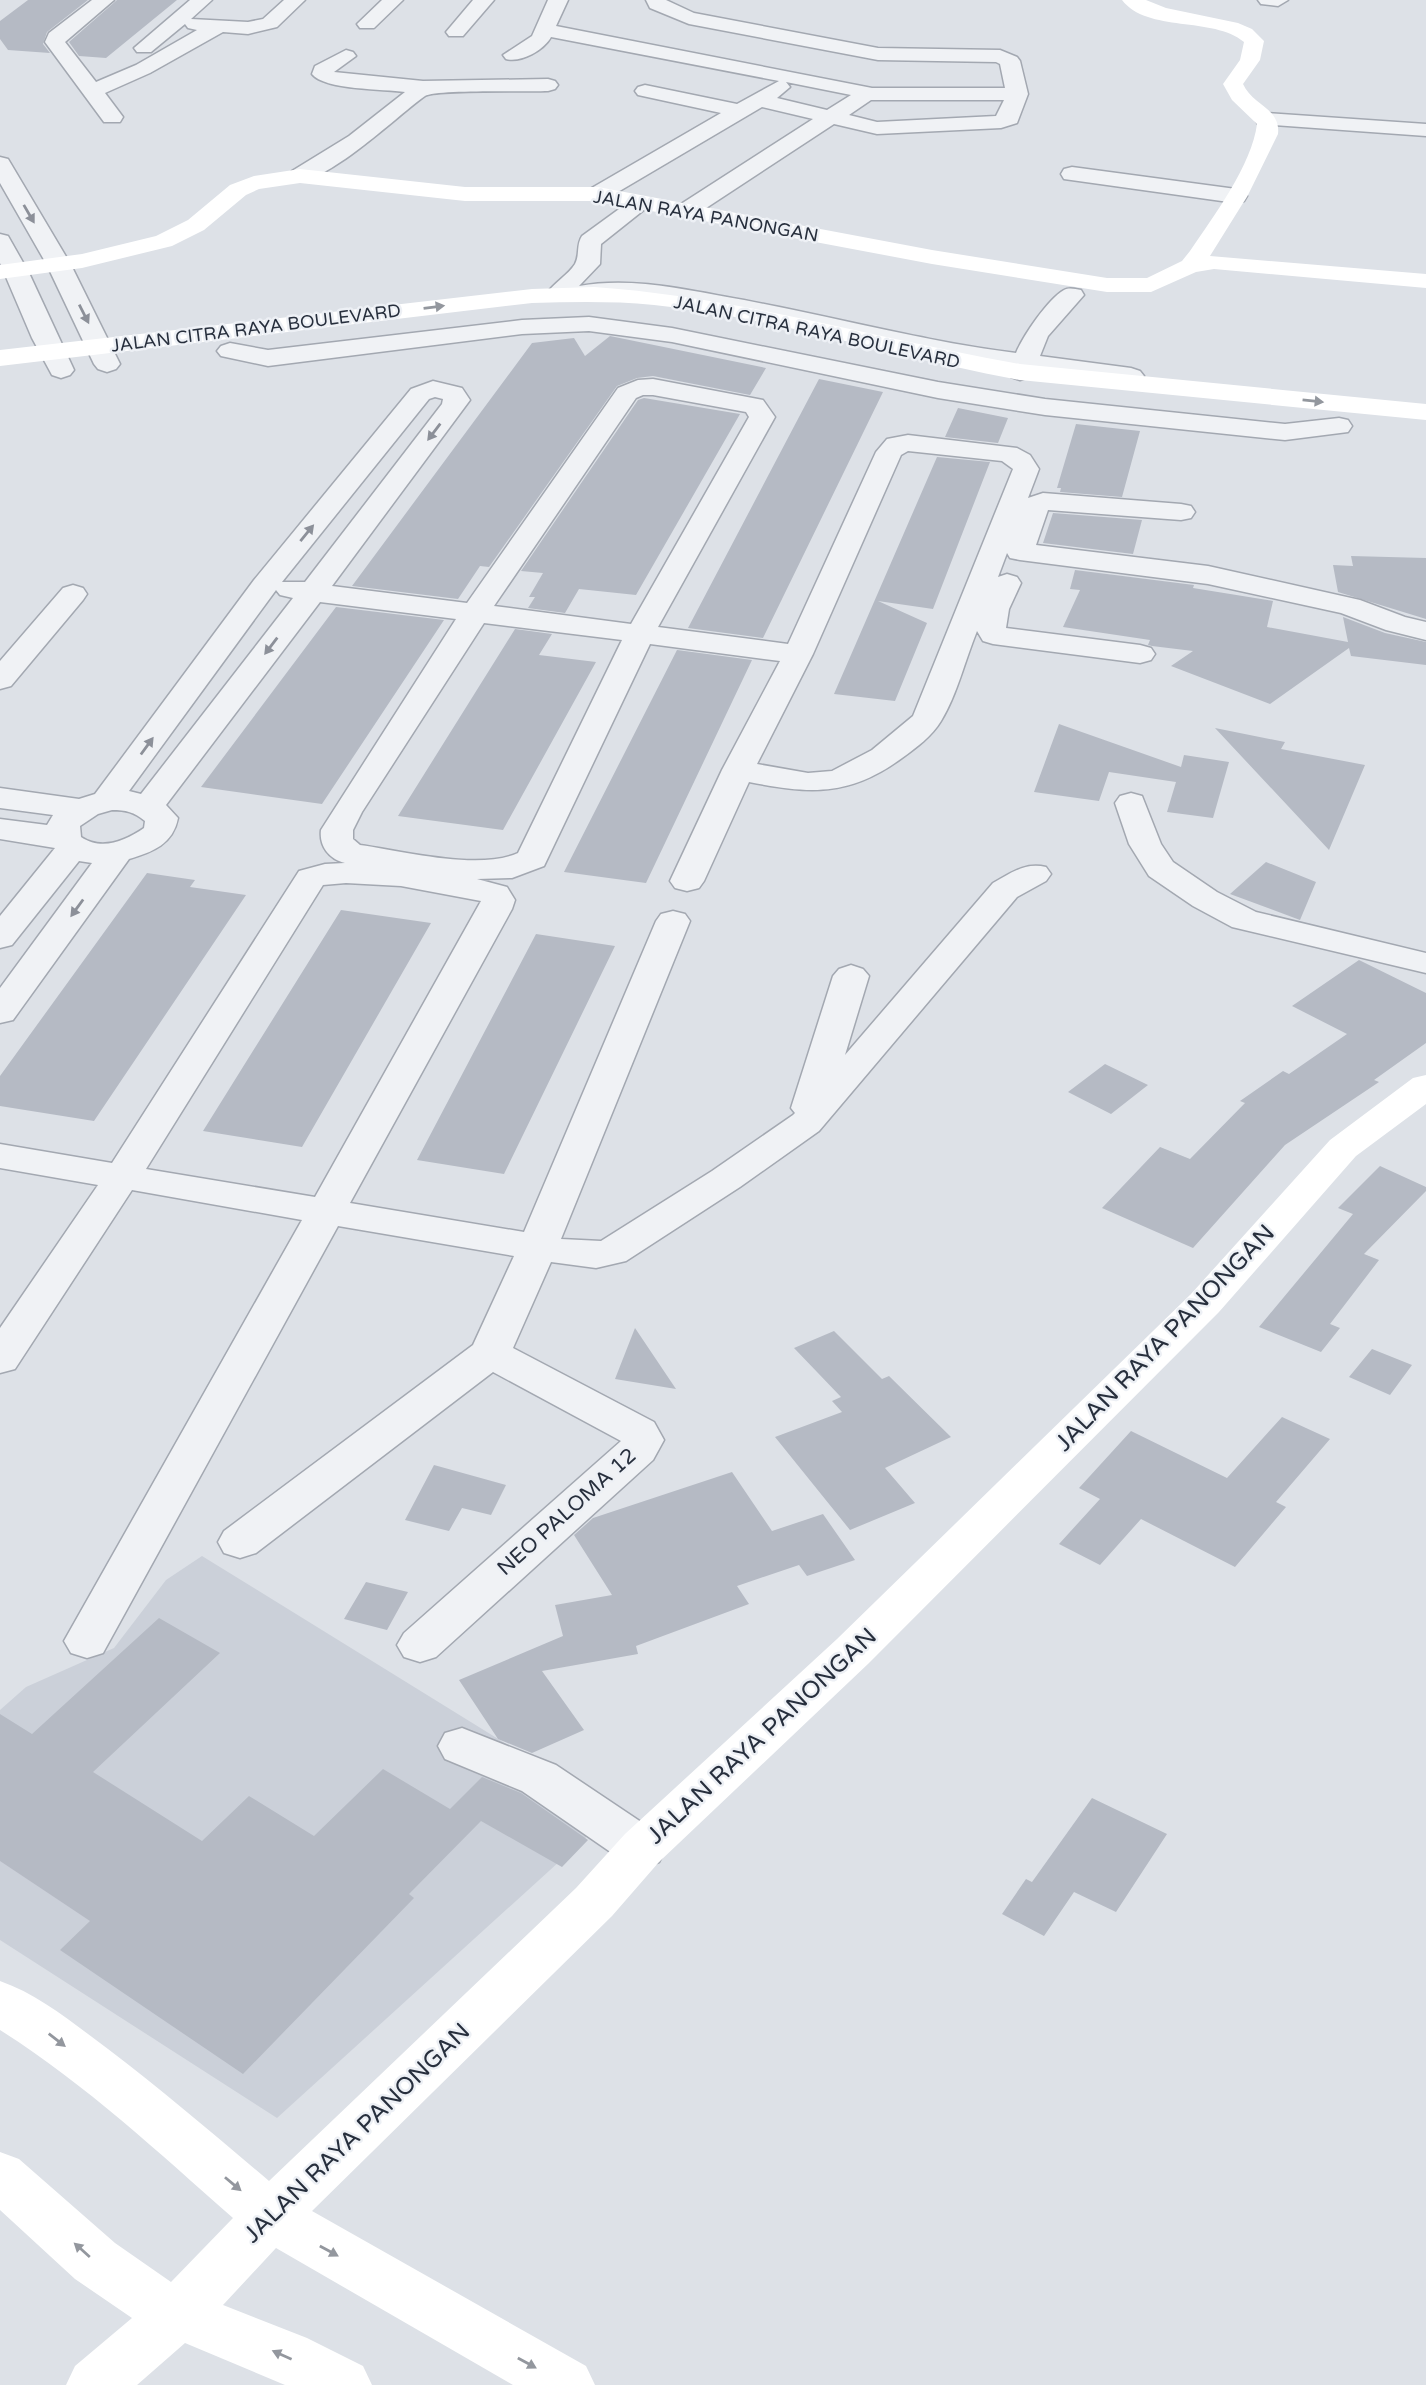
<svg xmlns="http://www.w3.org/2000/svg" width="1426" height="2385" viewBox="0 0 1426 2385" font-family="'Varela Round',sans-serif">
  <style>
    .built { fill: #cbd0d9 }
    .building { fill: #b5bac4 }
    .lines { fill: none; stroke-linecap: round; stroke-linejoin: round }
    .street-casing { stroke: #a3a8b1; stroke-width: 3 }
    .street { fill: #f0f2f5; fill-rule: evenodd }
    .secondary { fill: #fff; fill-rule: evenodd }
    .oneway { fill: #8c9099 }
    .oneway2 { fill: #93979e }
    .labels { text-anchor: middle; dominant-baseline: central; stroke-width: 5; stroke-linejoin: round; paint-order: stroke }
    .far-street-label { font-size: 18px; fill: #272f3d; stroke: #edf0f5 }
    .street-label { font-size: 21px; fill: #272f3d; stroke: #edf0f5 }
    .near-street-label { font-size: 24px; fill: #272f3d; stroke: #edf0f5 }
  </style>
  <rect width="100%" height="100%" fill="#dde1e7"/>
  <path class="built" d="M202,1556L615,1811L277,2118L0,1940V1710L26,1687L114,1648L166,1580Z"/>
  <path class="building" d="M28,0H88L47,32L43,44L50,53L8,50L0,39V21Z
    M117,0H177L106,58L79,56L69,42Z
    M610,336L766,368L750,395L653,376L637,378L617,386L489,567L480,566L458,599L352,586L532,343L574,338L585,356Z
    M819,379L883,392L763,638L688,628Z
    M644,398L740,414L636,595L579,589L565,613L528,608L535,597H529L543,573L521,571L638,400Z
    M958,408L1008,418L998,443L945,437Z
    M1076,424L1140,431L1122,497L1060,492L1061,488H1057Z
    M937,457L990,462L933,609L878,601L927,623L895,701L834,694Z
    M1053,513L1142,520L1133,554L1043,543Z
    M1351,556L1426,558V619L1338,592L1333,565L1353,566Z
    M1075,570L1194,585L1193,588L1273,601L1267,627L1348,642L1343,617L1385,633L1426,642V665L1351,656L1349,648L1270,704L1171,666L1193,651L1152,646L1148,645L1150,640L1063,627L1080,590L1070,589Z
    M336,607L444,620L322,804L201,787Z
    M515,629L552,634L539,655L596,662L503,830L398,816Z
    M677,650L752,660L646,883L564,872Z
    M1059,724L1181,767L1184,755L1229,762L1213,818L1167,812L1176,782L1109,772L1099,801L1034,792Z
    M1215,728L1285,742L1281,749L1365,765L1329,850Z
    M1266,862L1316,882L1300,920L1230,894Z
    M147,873L195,880L190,887L246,895L94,1121L0,1106V1076Z
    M341,910L431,923L302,1147L203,1131Z
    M536,934L615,946L504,1174L417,1160Z
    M1359,960L1426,993V1043L1374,1080L1379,1082L1285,1145L1193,1248L1102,1208L1160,1147L1190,1159L1245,1103L1240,1101L1283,1071L1289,1074L1347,1034L1292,1006Z
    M1105,1064L1148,1085L1111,1114L1068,1092Z
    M1380,1166L1426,1187V1191L1364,1254L1379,1260L1330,1324L1340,1328L1321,1352L1259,1327L1353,1214L1338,1208Z
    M635,1328L676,1389L615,1379Z
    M834,1331L882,1379L889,1376L951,1437L885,1468L915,1503L850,1530L775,1437L842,1412L832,1401L841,1397L794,1348Z
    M1372,1349L1412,1365L1390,1395L1349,1377Z
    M1282,1417L1330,1439L1276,1502L1286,1507L1235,1567L1141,1519L1100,1565L1059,1544L1100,1499L1079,1488L1131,1431L1227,1478Z
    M434,1465L506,1485L491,1515L462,1508L449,1531L405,1520Z
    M732,1472L772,1531L823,1514L855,1560L807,1576L799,1565L737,1586L749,1604L636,1646L638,1654L542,1671L584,1730L532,1753L498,1739L459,1680L563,1636L555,1605L612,1595L574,1535L593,1518Z
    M366,1582L408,1592L387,1630L344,1619Z
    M159,1618L220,1653L93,1772L202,1841L249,1796L314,1836L383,1769L450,1809L482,1777L521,1793L588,1840L562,1867L481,1821L409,1894L414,1898L243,2074L60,1950L90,1921L0,1861V1714L32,1734Z
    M1092,1798L1167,1834L1116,1912L1074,1892L1044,1936L1002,1914L1026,1879L1032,1882Z"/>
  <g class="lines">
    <defs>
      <path id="street" d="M92,0H114L65,42L96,82L136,65L197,30L188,28L185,24L151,52H137L134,48L190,0H212L191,19L248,22L263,19L284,0H305L277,27L248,34L223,32L150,73L105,93L123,117L120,122H104L45,42L49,33Z
        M382,0H403L374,28H360L357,24Z
        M473,0H494L463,36H449L446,32Z
        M548,0H568L556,26L872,88H1005L1000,64L996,62L878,60L689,24L650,8L646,0H666L694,13L878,48L1000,50L1017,57L1020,61L1028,94L1017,123L1001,128L877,134L834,124L697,214H681L678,209L681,204L813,119L762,107L606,199H590L587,194L590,189L721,113L638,95L635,91L638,87L645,85L737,104L779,81L551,37C544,50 521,63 506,59L503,55L532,36ZM786,82L851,95L827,110L777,98L790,87ZM871,100H1004L996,116L877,122L849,115Z
        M1258,0H1288L1278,6L1261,4Z
        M346,50L353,52L356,56L334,72L423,81L548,79L555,81L558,85L555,89L548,91C529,92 435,89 425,96C399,114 323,188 292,181L289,176L292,171L349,136L405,92C384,89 324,90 312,74L315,66Z
        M1266,113L1426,124V136L1258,124L1255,119L1258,114Z
        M0,157L8,159L11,164L71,265L120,364L116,369L107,372L98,369L94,364L47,265L0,183Z
        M1072,167L1236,189L1244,191L1247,196L1244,201L1236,203L1064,179L1061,174L1064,169Z
        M634,202L642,204L645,209L601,244L600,264L579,286C628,277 679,288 727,297C824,314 919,341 1016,353C1023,336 1048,299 1064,290C1069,287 1075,289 1081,290L1084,295L1048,336L1040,356L1131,368L1140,371L1144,376L1140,381L1131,384L1033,371L1029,377L1020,380L1011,377L1007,372L1009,368C898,353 791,317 680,303C652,299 623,295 595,299C586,300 578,302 571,295L559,300L550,298L547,293C555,282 568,275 575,264C580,255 576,245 582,236L626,204Z
        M0,234L8,236L29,273L74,370L70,375L61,378L52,375L32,338L0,263Z
        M589,317L672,328L938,382L1045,399L1285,424L1339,418L1348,420L1352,426L1348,432L1285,440L1045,415L938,398L672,342L589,331L522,334L268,366L221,356L217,351L221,346L230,343L268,350L522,320Z
        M653,379L763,400L775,417L658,627L788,644L876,452L887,439L908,435L1017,448L1030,455L1039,469L1028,498L1043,493L1181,504L1191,506L1195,512L1191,518L1181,520L1048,510L1036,545L1208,566L1360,600L1405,617L1426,622V640L1386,630L1341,613L1208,584L1020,560L1010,558L1007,553L998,577L1007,574L1017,577L1021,583L1009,609L1006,628L1140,645L1151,648L1155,654L1151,660L1140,663L993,644L983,641L977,631C965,660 957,695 941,721C932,736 916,748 902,758C849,797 810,794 749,782L704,881L699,888L687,891L675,888L670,881L722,770L780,661L650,644L544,866L512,878L477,879L507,887L515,900L512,909L350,1203L524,1232L656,921L661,914L673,911L685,914L690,921L561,1239L601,1241L712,1171L793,1115L795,1113L791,1108L833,976L839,969L851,965L863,969L869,976L845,1055L993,883C1011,873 1025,862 1046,867L1051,874L1046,881L1017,897L819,1131L740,1187L626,1261L596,1268L551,1262L513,1348L654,1422L664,1440L653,1460L436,1657L420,1662L404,1657L397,1645L404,1633L621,1441L493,1372L256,1553L240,1558L224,1553L218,1542L224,1531L473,1345L514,1256L338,1226L103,1653L87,1658L71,1653L64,1641L302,1220L132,1190L15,1369L0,1373V1328L98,1185L0,1168V1144L112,1163L299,871L325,864L345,863C329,859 319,846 321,830L456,619L320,602L166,805L178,818C173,844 153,852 129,859L13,1020L0,1023V988L92,863L79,861L12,945L0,948V916L55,848L0,839V819L47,825L53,815L0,808V788L79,799L95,794L254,580L411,389L433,381L462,388L470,400L332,586L467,603L618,388L638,380ZM643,395H653L746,412L749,417L631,624L494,606L636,398ZM435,397L443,399L442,404L305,582H282L429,399ZM908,451L1002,461L1013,469L913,716L872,750L832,771L808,773L757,764L813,654L901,455ZM276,590L280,595L293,598L141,794L129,791ZM484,623L622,640L518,853C479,871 403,851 360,845L353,839V830L362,812ZM112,810C126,810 134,812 145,821L144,828C125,841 102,851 81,837L80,826L98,814ZM346,883L401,886L481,901L315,1197L146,1169L323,885Z
        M73,585L83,588L87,594L83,600L11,686L0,689V661L63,588Z
        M1131,793L1142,796L1161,844L1173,862L1217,892L1256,912L1426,953V973L1232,927L1193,906L1149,876L1129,844L1115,803L1120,796Z
        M462,1728L556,1765L659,1834L666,1848L659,1862L642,1868L625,1862L522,1791L445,1759L438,1746L445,1733Z"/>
    </defs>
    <use href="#street" class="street-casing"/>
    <use href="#street" class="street"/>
    <path class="secondary" d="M1122,0H1146L1166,8L1238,23L1252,29L1264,41L1260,60L1243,84C1252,105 1281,108 1278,134L1248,195L1210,256L1426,274V288L1214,269L1196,272L1151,292H1107L932,264L598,201H465L300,183L259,189L246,195L204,230L172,246L82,268L0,279V265L82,254L156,236L188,220L230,185L254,176L300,169L465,187H598L932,250L1107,278H1147L1182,261L1190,251C1213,217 1252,165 1257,124L1232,100L1223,84L1240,60L1244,42C1213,16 1147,33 1122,0Z
      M594,287C740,297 877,339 1020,364L1426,404V420L1020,380C898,358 778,318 654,305C613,301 573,302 532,303L0,366V350L532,289Z
      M1426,1075V1104L1356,1156L1219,1312L869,1663L659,1862L612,1916L312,2211L586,2366L595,2385H513L276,2248L223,2305L307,2338L363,2366L372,2385H285L185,2343L137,2385H66L75,2366L132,2318L75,2279L0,2210V2152L19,2159L115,2243L171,2282L233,2218C158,2152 84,2083 0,2030V1981C40,1995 74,2024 108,2049C163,2091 216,2136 269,2181L576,1888L625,1834L837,1639L1191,1294L1330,1140L1413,1078Z"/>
  </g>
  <defs><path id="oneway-solid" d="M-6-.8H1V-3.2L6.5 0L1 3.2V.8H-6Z" transform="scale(1.75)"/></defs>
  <g class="oneway">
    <use href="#oneway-solid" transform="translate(29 214) rotate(60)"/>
    <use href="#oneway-solid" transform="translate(84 314) rotate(63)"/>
    <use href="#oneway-solid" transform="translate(434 432) rotate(127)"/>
    <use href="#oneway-solid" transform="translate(307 533) rotate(-51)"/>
    <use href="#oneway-solid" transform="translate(271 646) rotate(127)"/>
    <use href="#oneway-solid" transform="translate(147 746) rotate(-54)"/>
    <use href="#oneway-solid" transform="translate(77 908) rotate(126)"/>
  </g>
  <g class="oneway2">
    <use href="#oneway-solid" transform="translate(434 307) rotate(-7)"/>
    <use href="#oneway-solid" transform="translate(1313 401) rotate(6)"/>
    <use href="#oneway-solid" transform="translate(57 2040) rotate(38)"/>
    <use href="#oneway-solid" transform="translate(233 2184) rotate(40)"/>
    <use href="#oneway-solid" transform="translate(82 2250) rotate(-138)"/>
    <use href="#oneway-solid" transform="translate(329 2251) rotate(29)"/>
    <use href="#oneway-solid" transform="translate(282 2355) rotate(-156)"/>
    <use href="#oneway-solid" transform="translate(527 2363) rotate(29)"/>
  </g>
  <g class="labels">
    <g class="far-street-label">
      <text transform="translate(706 216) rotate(10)">JALAN RAYA PANONGAN</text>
      <text transform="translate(256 328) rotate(-7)">JALAN CITRA RAYA BOULEVARD</text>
      <text transform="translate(817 332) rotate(12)">JALAN CITRA RAYA BOULEVARD</text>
    </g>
    <g class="street-label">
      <text transform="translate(567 1512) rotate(-42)">NEO PALOMA 12</text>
    </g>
    <g class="near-street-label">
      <text transform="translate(1165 1338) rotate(-46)">JALAN RAYA PANONGAN</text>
      <text transform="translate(762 1736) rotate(-43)">JALAN RAYA PANONGAN</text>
      <text transform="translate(357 2133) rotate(-44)">JALAN RAYA PANONGAN</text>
    </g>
  </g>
</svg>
